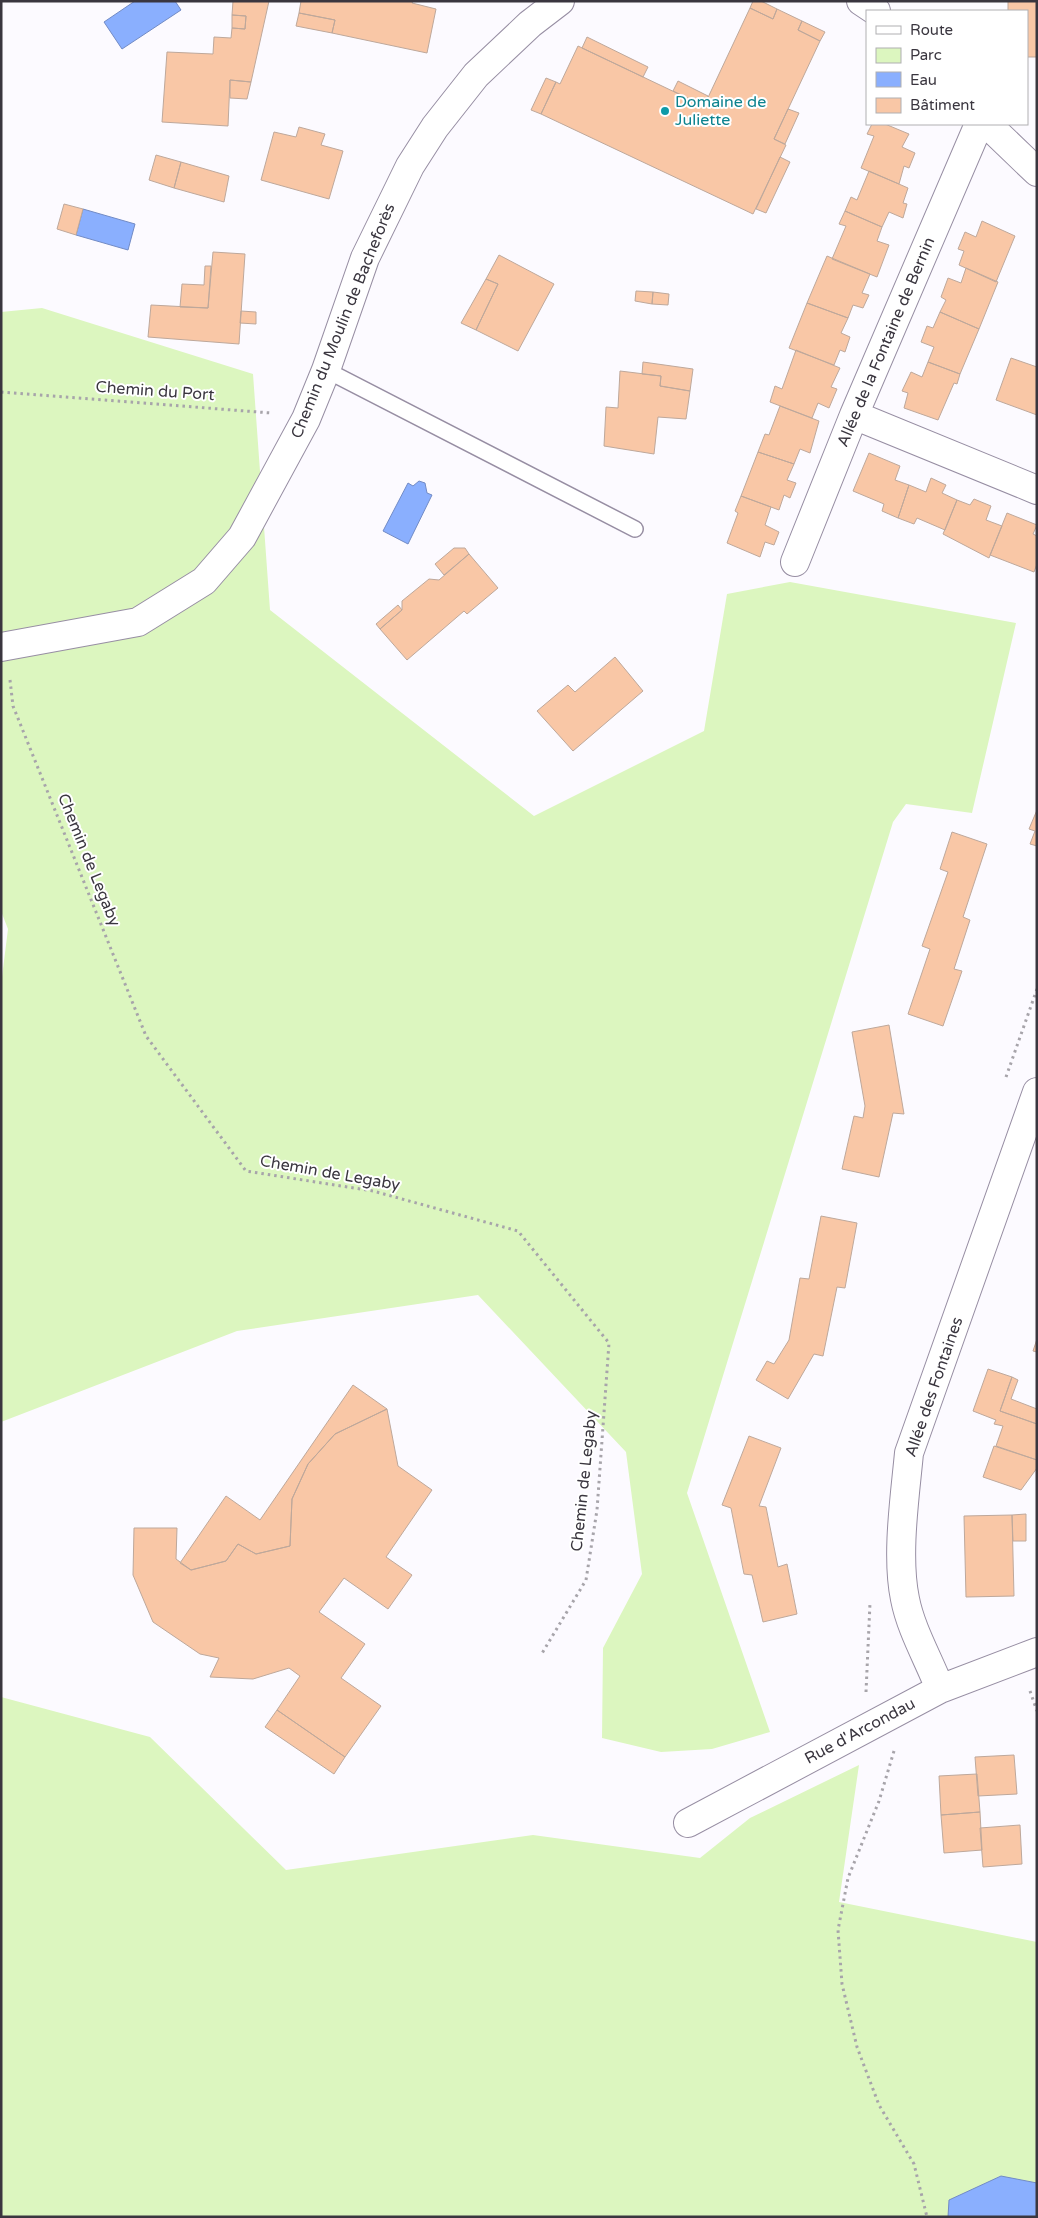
<svg xmlns="http://www.w3.org/2000/svg" width="1038" height="2218" viewBox="0 0 1038 2218" font-family="'Varela Round',sans-serif">
  <style>
    .green { fill: #dcf6bf }
    .water { fill: #8aaffe; stroke: #728bc5 }
    .building { fill: #f9c7a6; stroke: #bea89b }
    .lines { fill: none; stroke-linecap: round; stroke-linejoin: round }
    .service-casing { stroke: #978ea3; stroke-width: 18 }
    .minor-casing { stroke: #978ea3; stroke-width: 30 }
    .secondary-casing { stroke: #978ea3; stroke-width: 30 }
    .path { stroke: #a7a4aa; stroke-width: 3; stroke-dasharray: 2.5 4; stroke-linecap: butt }
    .service { stroke: #fff; stroke-width: 15 }
    .minor { stroke: #fff; stroke-width: 28 }
    .secondary { stroke: #fff; stroke-width: 28 }
    .culture-dot { fill: #0f9aa8; stroke: #fff; stroke-width: 2 }
    .labels { text-anchor: middle; dominant-baseline: central; stroke-width: 4; stroke-linejoin: round; paint-order: stroke }
    .culture-label { font-size: 16px; fill: #0d838f; stroke: #fff; text-anchor: start }
    .street-label { font-size: 16px; fill: #3a363f; stroke: #fff }
  </style>
  <rect width="100%" height="100%" fill="#fcfaff"/>
  <path class="green" d="M42,308L253,374L270,610L534,816L704,731L727,594L790,582L1016,623L972,813L906,804L893,822L687,1493L770,1732L712,1749L661,1752L602,1738L603,1648L642,1574L626,1452L478,1295L237,1331L1,1422V985L8,929L1,911V312Z
    M1,1697L150,1737L286,1870L533,1835L700,1858L750,1818L859,1765L839,1902L1037,1942V2217H1Z"/>
  <path class="water" d="M135,1H175L181,10L122,49L104,22Z
    M83,209L135,224L128,250L76,235Z
    M419,481L425,483L427,493L432,495L408,544L383,531L408,483L413,486Z
    M1001,2176L1037,2183V2217H948L949,2200Z"/>
  <path class="building" d="M233,1H269L251,82L230,80L228,126L162,122L167,52L213,54L214,37L231,38L232,28L245,29L246,16L232,15Z
    M301,1H413L412,3L436,9L427,53L332,33L335,20L299,13Z
    M753,1H761L777,9L773,19L750,8Z
    M1008,1H1037V57H1027V11H1008Z
    M750,8L773,19L777,9L802,21L798,30L820,41L774,139L786,145L753,214L541,114L556,82L560,84L578,46L704,106Z
    M299,13L335,20L332,33L296,26Z
    M232,15L246,16L245,29L232,28Z
    M802,21L825,32L820,41L798,30Z
    M587,37L648,67L643,77L582,48Z
    M546,78L556,82L541,114L531,110Z
    M230,80L251,82L247,99L230,98Z
    M678,81L708,96L704,106L673,91Z
    M788,109L799,113L785,144L774,139Z
    M872,124H885L909,134L902,147L915,153L909,168L904,166L899,184L861,168L874,136L867,134Z
    M299,127L325,134L321,145L343,151L329,199L261,180L274,132L296,137Z
    M156,155L181,162L174,188L149,180Z
    M780,157L790,162L766,213L756,209Z
    M181,162L229,176L224,202L174,188Z
    M869,171L908,188L903,203L907,204L903,218L889,212L882,227L845,211L851,197L857,200Z
    M64,204L83,209L76,235L57,229Z
    M845,211L882,227L877,241L889,245L877,277L832,259L846,226L839,224Z
    M982,221L1015,236L996,282L959,265L964,251L958,249L965,232L976,237Z
    M213,252L245,254L239,344L148,337L151,305L208,308Z
    M499,255L554,284L518,351L476,330L498,284L486,279Z
    M827,256L870,274L862,293L869,295L863,308L853,305L848,318L807,303Z
    M205,266H211L208,308L180,307L182,284L204,285Z
    M966,268L998,282L979,329L940,312L946,300L941,297L948,278L961,283Z
    M486,279L498,284L476,330L461,323Z
    M636,291L653,292L652,304L635,301Z
    M653,292L669,294L668,305L652,304Z
    M807,303L848,318L841,333L850,337L845,352L840,350L834,365L789,348Z
    M241,311L256,312V324L240,323Z
    M940,312L979,329L960,374L928,362L934,347L921,342L927,326L933,328Z
    M796,350L840,368L831,387L837,389L829,408L818,403L812,418L770,402L775,386L782,389Z
    M1011,358L1037,367V415L996,400Z
    M643,362L693,369L690,391L660,386L661,376L642,374Z
    M928,362L960,374L957,384L954,383L938,420L904,408L908,393L902,391L911,372L922,377Z
    M620,371L661,376L660,386L690,391L686,419L658,417L654,454L604,446L606,407L618,408Z
    M780,406L819,421L810,453L800,449L794,464L758,452L765,434L769,435Z
    M758,452L794,464L787,480L796,483L790,498L784,495L779,510L741,496Z
    M869,453L900,466L895,480L909,485L898,518L882,511L884,504L853,491Z
    M931,478L946,485L942,493L957,500L945,530L917,518L914,524L898,518L909,485L926,492Z
    M741,496L771,507L765,525L779,532L774,545L765,542L760,557L727,543L738,513L735,511Z
    M974,499L991,506L986,520L1002,526L989,558L943,534L957,500L970,505Z
    M1007,513L1037,525L1033,534L1037,536V564L1034,572L990,555Z
    M454,548H465L469,554L444,575L435,564Z
    M469,554L498,588L467,614L464,611L407,660L380,629L402,610V601L429,579L439,580Z
    M398,605L402,610L380,629L376,624Z
    M615,657L643,691L573,751L537,711L568,685L575,692Z
    M1037,810V846L1030,844L1035,831L1029,829Z
    M952,832L987,844L963,917L970,920L954,969L962,971L943,1026L908,1014L930,949L922,946L948,872L940,869Z
    M889,1025L904,1114L893,1113L879,1177L842,1169L854,1116L863,1118L865,1106L852,1032Z
    M821,1216L857,1223L845,1288L837,1287L823,1356L814,1354L788,1399L756,1380L767,1361L774,1364L789,1340L800,1278L809,1279Z
    M1037,1339V1352L1033,1351Z
    M988,1369L1012,1377L1000,1411L1037,1424V1460L996,1446L1003,1426L994,1424L996,1420L973,1411Z
    M1012,1377L1018,1380L1011,1399L1037,1409V1424L1000,1411Z
    M353,1385L387,1409L335,1434L308,1464L292,1499L290,1546L256,1554L238,1544L226,1561L191,1570L180,1563L226,1496L260,1520Z
    M387,1409L398,1466L432,1490L386,1557L412,1575L388,1609L344,1578L319,1612L365,1644L341,1678L381,1706L345,1757L277,1710L300,1676L289,1668L253,1679L210,1677L219,1658L200,1654L153,1622L133,1575L134,1528H177L176,1559L191,1570L226,1561L238,1544L256,1554L290,1546L292,1499L308,1464L335,1434Z
    M749,1436L781,1448L759,1506L766,1507L778,1567L787,1564L797,1614L763,1622L752,1575L744,1574L731,1508L722,1505Z
    M994,1446L1037,1460V1468L1021,1490L983,1477Z
    M1026,1514V1541H1013L1012,1515Z
    M1012,1515L1014,1596L966,1597L964,1516Z
    M277,1710L345,1757L334,1774L265,1727Z
    M1014,1755L1017,1794L978,1796L975,1757Z
    M977,1774L980,1812L941,1815L939,1776Z
    M980,1812L982,1850L944,1853L941,1815Z
    M1020,1825L1022,1864L983,1867L980,1828Z"/>
  <g class="lines">
    <defs>
      <path id="service" d="M326,370L635,529"/>
      <path id="minor" d="M861,1L876,11
        M987,124L1037,172
        M854,415L1037,490
        M795,562L854,415L979,124
        M940,1689C929,1660 911,1630 905,1599C896,1556 905,1496 909,1453L1037,1092
        M688,1823L940,1689L1037,1652"/>
      <path id="secondary" d="M1,647L138,622L204,581L242,537L306,419L326,370L365,258L410,166L435,127L476,75L530,24L560,1"/>
    </defs>
    <use href="#service" class="service-casing"/>
    <use href="#minor" class="minor-casing"/>
    <use href="#secondary" class="secondary-casing"/>
    <path class="path" d="M1,392L271,413
      M10,680L13,706L146,1036L246,1171L373,1191L518,1231L609,1343L597,1510L586,1580L541,1655
      M1006,1077L1037,989
      M1030,1691L1037,1711
      M866,1692L870,1603
      M894,1751L879,1801L848,1878L838,1930L842,1984L857,2047L879,2105L914,2164L927,2217"/>
    <use href="#service" class="service"/>
    <use href="#minor" class="minor"/>
    <use href="#secondary" class="secondary"/>
  </g>
  <circle class="culture-dot" cx="665" cy="111" r="5"/>
  <g class="labels">
    <g class="culture-label">
      <text x="675" y="102">Domaine de<tspan x="675" dy="18">Juliette</tspan></text>
    </g>
    <g class="street-label">
      <text transform="translate(343 321) rotate(-68)">Chemin du Moulin de Bacheforès</text>
      <text transform="translate(886 342) rotate(-67)">Allée de la Fontaine de Bernin</text>
      <text transform="translate(155 391) rotate(4)">Chemin du Port</text>
      <text transform="translate(89 860) rotate(68)">Chemin de Legaby</text>
      <text transform="translate(330 1173) rotate(10)">Chemin de Legaby</text>
      <text transform="translate(934 1387) rotate(-71)">Allée des Fontaines</text>
      <text transform="translate(584 1481) rotate(-84)">Chemin de Legaby</text>
      <text transform="translate(860 1731) rotate(-28)">Rue d'Arcondau</text>
    </g>
  </g>
  <rect width="1038" height="2218" fill="none" stroke="#3a363f" stroke-width="5"/>
  <rect x="866" y="10" width="162" height="115" fill="#ffffff" stroke="#b0afb2"/>
  <rect x="876" y="26" width="25" height="8" fill="#ffffff" stroke="#b0afb2"/>
  <text x="910" y="35" font-size="15" fill="#3a363f">Route</text>
  <rect x="876" y="48" width="25" height="15" fill="#dcf6bf" stroke="#b0afb2"/>
  <text x="910" y="60" font-size="15" fill="#3a363f">Parc</text>
  <rect x="876" y="72" width="25" height="15" fill="#8aaffe" stroke="#b0afb2"/>
  <text x="910" y="85" font-size="15" fill="#3a363f">Eau</text>
  <rect x="876" y="98" width="25" height="15" fill="#f9c7a6" stroke="#b0afb2"/>
  <text x="910" y="110" font-size="15" fill="#3a363f">Bâtiment</text>
</svg>
